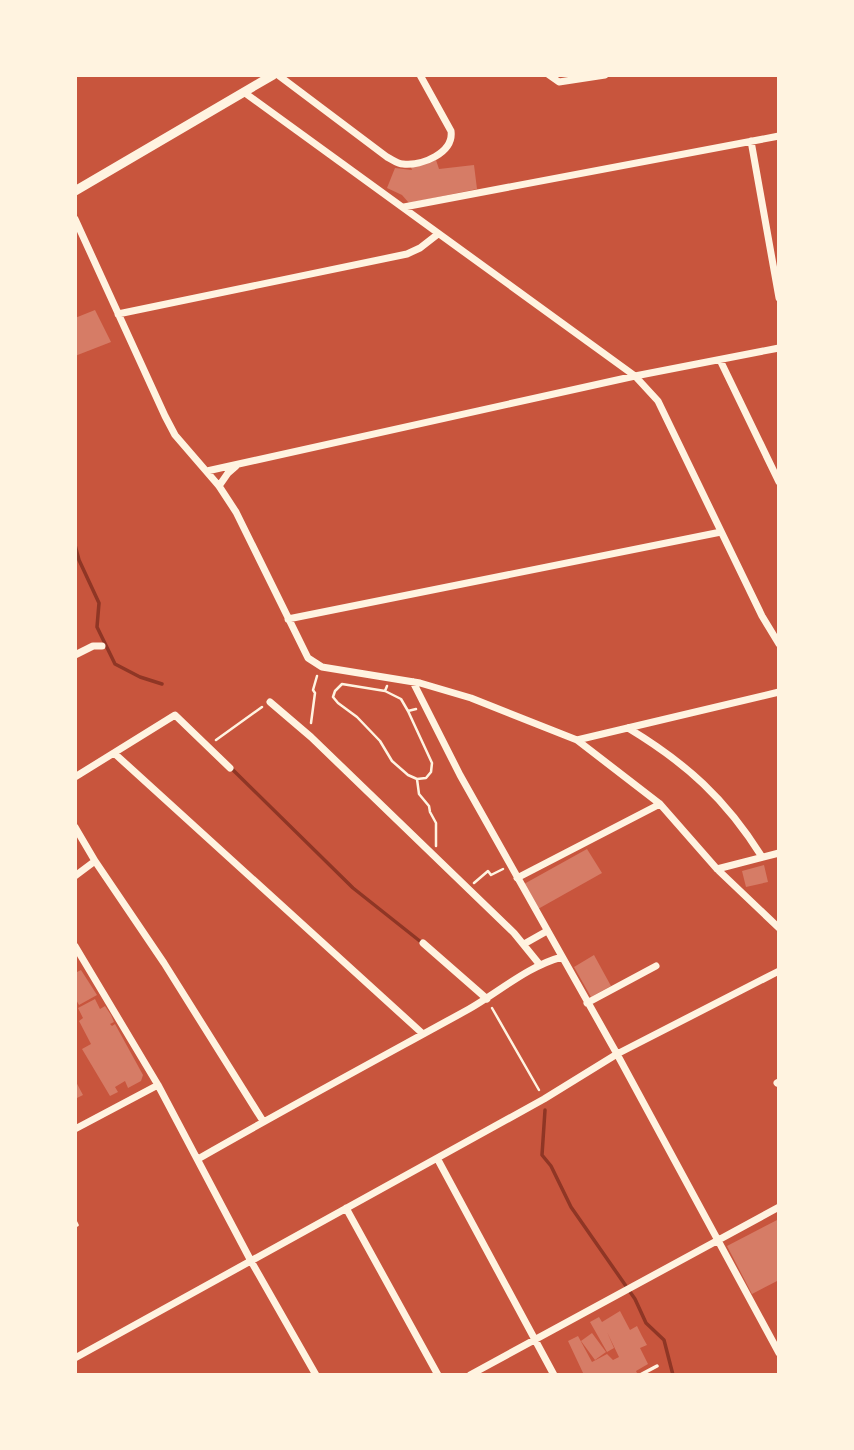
<svg xmlns="http://www.w3.org/2000/svg" width="854" height="1450" viewBox="0 0 854 1450" font-family="Manrope,sans-serif">
  <style>
    .lines { fill: none; stroke-linecap: round; stroke-linejoin: round }
    .stream { stroke: #8f3625; stroke-width: 3.5 }
    .building { fill: #d67c66 }
    .path { stroke: #fff3e0; stroke-width: 2.5 }
    .service { stroke: #fff3e0; stroke-width: 3.5 }
    .minor { stroke: #fff3e0; stroke-width: 7 }
    .tertiary { stroke: #fff3e0; stroke-width: 9 }
  </style>
  <rect width="100%" height="100%" fill="#c8553d"/>
  <g class="lines">
    <path class="stream" d="M75,545L79,560L99,603L97,627L115,664L140,677L162,684
      M231,768L353,888L421,942
      M545,1110L542,1155L551,1166L571,1207L635,1299L646,1323L664,1340L673,1375"/>
  </g>
  <path class="building" d="M436,160L439,169L474,165L477,189L409,203L402,195L387,188L395,168L412,170L410,165Z
    M95,310L111,342L75,356V318Z
    M587,849L602,873L538,909L524,884Z
    M764,865L768,882L746,887L742,871Z
    M594,955L611,986L591,997L574,967Z
    M81,970L97,995L79,1005L75,998V973Z
    M95,999L100,1009L105,1006L111,1015L114,1022L110,1024L112,1026L115,1024L143,1075L141,1081L128,1088L125,1081L115,1087L118,1092L110,1096L82,1049L91,1044L79,1021L83,1018L78,1008Z
    M75,1080L83,1095L75,1099Z
    M779,1219V1280L752,1294L727,1246Z
    M620,1311L630,1330L637,1326L642,1336L647,1345L640,1348L648,1364L636,1371L637,1373L634,1375H584L568,1341L578,1336L592,1362L607,1354L613,1360L619,1357L607,1332L614,1348L607,1352L590,1322L599,1317L602,1322Z
    M592,1333L606,1352L595,1360L581,1341Z"/>
  <g class="lines">
    <path class="path" d="M342,684L335,691L333,697L338,703L357,717L380,741L392,761L408,775L417,779L426,778L431,772L432,763L408,711
      M342,684L385,691L387,686
      M385,691L401,699L408,711L416,709
      M311,723L315,693L313,690L317,676
      M216,740L262,707
      M417,779L419,794L429,806L430,812L436,823V846
      M474,883L488,871L491,875L503,869
      M492,1008L539,1090"/>
    <path class="service" d="M75,1221L77,1225
      M640,1375L657,1366"/>
    <path class="minor" d="M278,75L387,157C393,160 397,164 403,164C422,166 454,153 451,131L420,75
      M549,75L559,82L605,75
      M245,93L635,376L658,401L762,616L779,644
      M751,141L779,298
      M404,207L779,136
      M75,219L165,416L175,435L219,486L236,512L308,658L322,667L420,683L471,698L577,740L660,804L717,869L779,928
      M118,314L407,254L420,248L438,234
      M720,360L779,482
      M207,471L635,376L779,348
      M219,486L228,473L236,466
      M288,619L721,532
      M75,655L93,646H102
      M413,682L460,775L617,1054L779,1353
      M270,702L311,737L514,933L540,965
      M628,728C686,763 726,799 762,857
      M577,740L779,692
      M114,753L423,1034
      M75,777L175,715L230,768
      M75,827L95,861L164,963L263,1121
      M717,869L779,853
      M75,876L95,861
      M517,878L660,804
      M423,943L487,999
      M524,944L547,931
      M75,946L158,1085L251,1261L316,1375
      M587,1003L656,966
      M777,1083L779,1082
      M75,1129L158,1085
      M437,1158L554,1375
      M198,1159C287,1108 378,1059 469,1009C499,992 528,966 562,957
      M346,1208L438,1375
      M75,1358L544,1099L617,1054L779,971
      M470,1375L779,1207"/>
    <path class="tertiary" d="M75,191L273,75"/>
  </g>
  <rect width="854" height="1450" fill="none" stroke="#fff3e0" stroke-width="154"/>
</svg>
